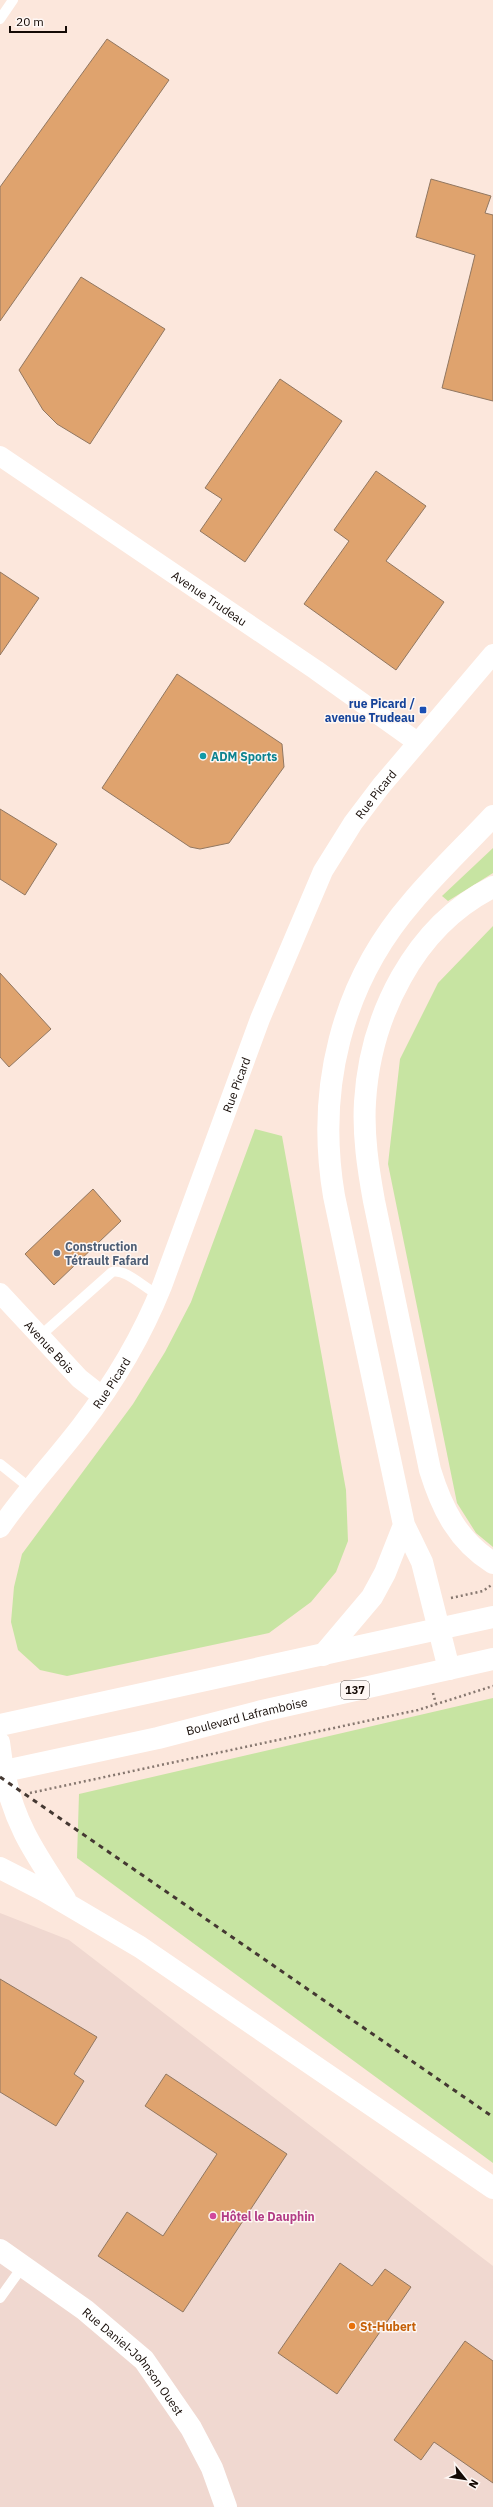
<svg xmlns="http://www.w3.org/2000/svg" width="493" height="2507" viewBox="0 0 493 2507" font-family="'IBM Plex Sans',sans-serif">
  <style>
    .commercial { fill: #f0d8d0 }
    .green { fill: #c7e4a2 }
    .building { fill: #dfa36e; stroke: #917761 }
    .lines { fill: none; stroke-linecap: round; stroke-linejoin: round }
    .path { stroke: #86776f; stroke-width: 2.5; stroke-dasharray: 2 3; stroke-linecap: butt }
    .service { stroke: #fff; stroke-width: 10 }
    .minor { stroke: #fff; stroke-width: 20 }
    .tertiary { stroke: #fff; stroke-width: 22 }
    .primary { stroke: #fff; stroke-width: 22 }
    .motorway { stroke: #fff; stroke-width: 22 }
    .rail { stroke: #443832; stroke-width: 3; stroke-dasharray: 5 5; stroke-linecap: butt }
    .transit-dot { fill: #1a4fb4; stroke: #fef7f4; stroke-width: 1.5 }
    .culture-dot { fill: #0f9aa8; stroke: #fef7f4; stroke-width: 1.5 }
    .service-dot { fill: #5c6f8a; stroke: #fef7f4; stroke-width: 1.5 }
    .hotel-dot { fill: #d1479c; stroke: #fef7f4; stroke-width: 1.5 }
    .food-dot { fill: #e8710a; stroke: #fef7f4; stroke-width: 1.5 }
    .labels { text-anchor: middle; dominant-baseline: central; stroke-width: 3; stroke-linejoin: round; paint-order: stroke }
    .shield { fill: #fef7f4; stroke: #5a514d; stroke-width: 1 }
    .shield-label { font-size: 11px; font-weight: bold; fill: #140a05 }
    .street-label { font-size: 12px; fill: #140a05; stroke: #fef7f4 }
    .transit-label { font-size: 12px; font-weight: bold; fill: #164399; stroke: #fef7f4; text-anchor: end }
    .culture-label { font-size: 12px; font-weight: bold; fill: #0d838f; stroke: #fef7f4; text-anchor: start }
    .service-label { font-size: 12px; font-weight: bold; fill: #4e5e75; stroke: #fef7f4; text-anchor: start }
    .hotel-label { font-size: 12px; font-weight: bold; fill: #b23c85; stroke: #fef7f4; text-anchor: start }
    .food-label { font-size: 12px; font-weight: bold; fill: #c56008; stroke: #fef7f4; text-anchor: start }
  </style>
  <rect width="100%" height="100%" fill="#fce7dc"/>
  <path class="commercial" d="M0,1913L69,1940L493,2266V2507H0Z"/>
  <path class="green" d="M493,848V873L448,901L442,896Z
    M493,926V1547L476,1533L457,1503L388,1164L400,1059L438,983Z
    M255,1129L282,1136L346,1490L348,1541L336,1572L311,1602L269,1633L67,1676L40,1670L18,1650L11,1622L14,1587L22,1554L133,1404L165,1352L191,1302Z
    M493,1698V2163L77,1858L79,1794Z"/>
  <path class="building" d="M107,39L169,80L0,321V187Z
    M431,179L491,196L485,213L493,215V401L442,388L475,255L416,237Z
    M81,277L165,329L90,444L57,424L43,410L19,370Z
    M280,379L342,421L245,562L200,531L222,499L205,488Z
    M376,471L426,506L386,561L444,602L396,670L304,604L349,541L334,530Z
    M0,572L39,598L0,655Z
    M177,674L282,744L284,767L229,843L200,849L190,847L102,788Z
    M0,809L57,844L25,895L0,879Z
    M0,973L51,1029L9,1067L0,1057Z
    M93,1189L121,1221L54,1285L25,1254Z
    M0,1979L97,2037L74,2074L84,2081L56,2126L0,2092Z
    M166,2074L287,2154L183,2312L98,2256L127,2212L163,2236L217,2154L145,2106Z
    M340,2263L372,2286L385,2269L411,2287L337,2394L278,2353Z
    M465,2341L493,2361V2483L434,2442L421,2460L394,2440Z"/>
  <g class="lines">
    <path class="path" d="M451,1598L483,1591L493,1584
      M433,1693L436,1704
      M30,1793L418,1710L493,1686"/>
    <path class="service" d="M0,19L13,0
      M40,1336L112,1272C126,1268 145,1289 159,1295
      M0,1464L30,1488
      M0,2298L23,2266"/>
    <g class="minor">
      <path id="s1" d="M0,456L316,670L417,742"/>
      <path id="s2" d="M0,1293L79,1378L102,1396"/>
      <path id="s3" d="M0,1528C25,1492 55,1460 81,1426C114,1383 142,1336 162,1286L260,1019L323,871L353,823L381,786L493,654"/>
      <path d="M0,1742L4,1771"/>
    </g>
    <path class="tertiary" id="s4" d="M0,2250L85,2310L144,2360L191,2428L212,2468L226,2507"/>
    <g class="primary">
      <path d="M0,1725L493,1617"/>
      <path id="s5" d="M0,1772L158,1738L262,1711L493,1659"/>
    </g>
    <path class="motorway" d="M493,887C414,926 370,1017 365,1102C363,1135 368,1168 374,1201L430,1470C442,1509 458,1541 493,1563
      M323,1655L372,1597L385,1573L404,1525
      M449,1669L422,1562L404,1525L334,1196C316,1089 341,984 412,902C437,872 466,845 493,816
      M4,1771C13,1823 37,1856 65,1899
      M0,1868L45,1891L140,1947L493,2188"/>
    <path class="rail" d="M0,1777L493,2117"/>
  </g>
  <rect class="transit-dot" x="419" y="706" width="8" height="8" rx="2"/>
  <circle class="culture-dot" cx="203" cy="756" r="4"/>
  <circle class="service-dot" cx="57" cy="1253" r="4"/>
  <circle class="hotel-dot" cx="213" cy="2216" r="4"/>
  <circle class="food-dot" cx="352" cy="2326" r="4"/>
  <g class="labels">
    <rect class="shield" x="341" y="1681" width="28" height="18" rx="3"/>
    <g class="shield-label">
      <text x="355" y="1690">137</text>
    </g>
    <g class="street-label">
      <text stroke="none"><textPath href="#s1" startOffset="253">Avenue Trudeau</textPath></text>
      <text stroke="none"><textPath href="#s3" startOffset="831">Rue Picard</textPath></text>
      <text stroke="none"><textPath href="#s3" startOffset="507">Rue Picard</textPath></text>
      <text stroke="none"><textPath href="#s2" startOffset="73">Avenue Bois</textPath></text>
      <text stroke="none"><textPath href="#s3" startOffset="183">Rue Picard</textPath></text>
      <text stroke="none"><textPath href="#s5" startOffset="253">Boulevard Laframboise</textPath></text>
      <text stroke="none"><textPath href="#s4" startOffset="175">Rue Daniel-Johnson Ouest</textPath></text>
    </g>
    <g class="transit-label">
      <text x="415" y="703">rue Picard /<tspan x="415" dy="14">avenue Trudeau</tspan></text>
    </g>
    <g class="culture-label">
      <text x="211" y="756">ADM Sports</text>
    </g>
    <g class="service-label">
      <text x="65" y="1246">Construction<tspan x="65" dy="14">Tétrault Fafard</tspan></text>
    </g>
    <g class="hotel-label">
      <text x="221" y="2216">Hôtel le Dauphin</text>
    </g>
    <g class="food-label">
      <text x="360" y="2326">St-Hubert</text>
    </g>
  </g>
  <g transform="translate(465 2479) rotate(120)" stroke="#fef7f4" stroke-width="3" paint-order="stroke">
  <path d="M0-3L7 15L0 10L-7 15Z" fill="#140a05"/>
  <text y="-6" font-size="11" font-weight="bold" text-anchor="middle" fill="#140a05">N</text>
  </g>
  <path d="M10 26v6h56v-6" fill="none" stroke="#140a05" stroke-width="2"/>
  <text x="16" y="26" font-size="12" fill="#140a05" stroke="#fef7f4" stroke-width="3" paint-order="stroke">20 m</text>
</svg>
